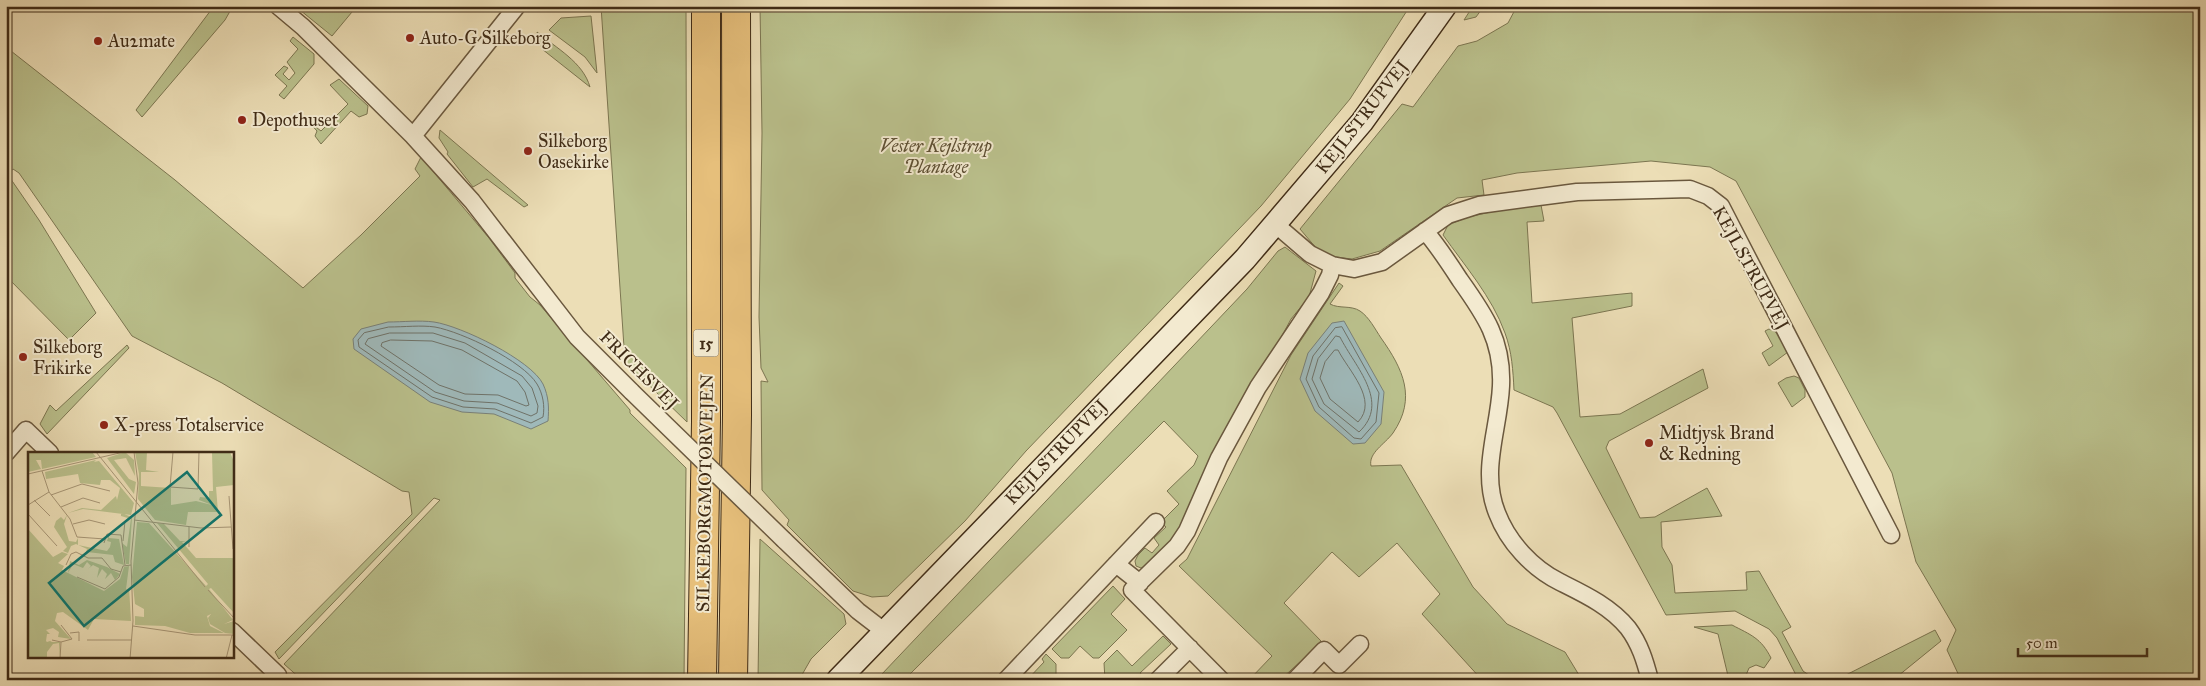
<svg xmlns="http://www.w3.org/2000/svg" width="2206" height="686" viewBox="0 0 2206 686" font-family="'IM FELL Great Primer',serif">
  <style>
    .green { fill: #bac08c; stroke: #7c7651 }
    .water { fill: #9fb9ba; stroke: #798078 }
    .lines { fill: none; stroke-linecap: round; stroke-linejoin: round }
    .shore { stroke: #6f7268; stroke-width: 1 }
    .street-casing { stroke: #6a583e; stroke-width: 19 }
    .secondary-casing { stroke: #3f2b16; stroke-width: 25 }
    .highway-casing { stroke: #3f2b16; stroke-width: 30 }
    .street { stroke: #f3ead0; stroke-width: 16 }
    .secondary { stroke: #f3ead0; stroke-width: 22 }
    .highway { stroke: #e6bf7b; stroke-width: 28 }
    .street-bridge-casing { stroke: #6a583e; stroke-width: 19; stroke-linecap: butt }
    .street-bridge { stroke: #f3ead0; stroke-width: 16 }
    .poi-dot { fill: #8f2418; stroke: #f3ead0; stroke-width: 2 }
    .labels { text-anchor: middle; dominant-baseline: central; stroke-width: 4; stroke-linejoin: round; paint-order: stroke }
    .shield { fill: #f3ead0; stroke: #75644e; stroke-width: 1 }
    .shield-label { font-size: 16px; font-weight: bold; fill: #3f2b16 }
    .poi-label { font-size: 18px; fill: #3f2b16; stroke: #f3ead0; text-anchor: start }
    .street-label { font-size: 18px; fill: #3f2b16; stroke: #f3ead0 }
    .park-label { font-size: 18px; font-style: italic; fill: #5e5034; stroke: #f3ead0 }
    .inset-road { fill: none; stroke: #a79676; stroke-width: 1 }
    .view { fill: #0f766e; fill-opacity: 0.15; stroke: #0f766e; stroke-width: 2.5 }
    .inset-edge { fill: none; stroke: #3f2b16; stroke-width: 2.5 }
  </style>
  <rect width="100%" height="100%" fill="#ecdeb6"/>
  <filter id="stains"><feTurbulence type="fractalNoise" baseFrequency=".004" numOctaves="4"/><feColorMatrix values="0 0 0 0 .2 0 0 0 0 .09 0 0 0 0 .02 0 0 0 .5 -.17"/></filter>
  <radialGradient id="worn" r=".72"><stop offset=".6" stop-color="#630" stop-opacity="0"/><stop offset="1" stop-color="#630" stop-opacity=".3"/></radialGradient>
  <path class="green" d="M214,6H233L225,20L142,117L136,110Z
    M295,6H357L332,36Z
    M601,6H686L687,422L625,362Z
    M760,6H1410L1350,99L1261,206L1026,451L965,521L888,596L872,597L853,591L787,525L789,520L762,490L761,381L768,382L761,368L759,317L762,133Z
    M1473,6H1484L1476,17L1464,20Z
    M1517,6H2200V680H1961L1947,650L1956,630L1916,562L1892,473L1736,181L1710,167L1651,161L1517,173L1482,180L1484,195L1457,198L1380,251L1352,259L1335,257L1317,249L1300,229L1402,104L1413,107L1458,46L1477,41L1508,23Z
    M591,16L597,73L585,57L549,30L561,18Z
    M537,32C556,48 583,62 590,87L542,49Z
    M293,37L314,54V64L284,99L279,95L287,86L275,75L284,66L288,68L283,74L289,80L295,73L287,62L298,49L290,41Z
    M11,51L175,180L303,288L361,235L420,176L415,169L421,157L489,238L515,273V278L530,297L540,305L630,410V413L686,468L684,680H302L284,664L440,500L434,498L279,659L275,652L412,514L409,492L402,491L222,383L132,336L19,173L13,169L8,175L39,220L96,313L69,340L6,276V57Z
    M339,79L368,106L367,114L359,117L351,111L321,144L315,136L317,131L308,121L321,131L348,104L330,85Z
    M440,130L528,205L524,207L487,179L473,187L447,154L448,152L439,138Z
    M1541,205L1544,221L1527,222L1532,303L1632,293V306L1572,318L1580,417L1620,414L1703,369L1708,388L1609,441L1606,448L1640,518L1655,517L1707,488L1722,516L1661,522L1662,547L1672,565L1675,593L1747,590L1746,572L1759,571L1791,627L1782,632L1803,671L1816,680H1802L1796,675L1777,638L1769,629L1735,611L1666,615L1557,413L1553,407L1514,390C1513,371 1512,352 1505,333C1492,297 1465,266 1443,235L1448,225L1468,217L1495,211Z
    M1285,247L1316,271L1309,297L1291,319L1196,496L1177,537L1149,565L1141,568L1136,566L1135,561L1138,555L1145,548L1152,553L1159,545L1154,538L1166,527L1161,522L1179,504L1167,491L1194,465L1198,456L1164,421L905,679L910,680H882L881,675L1247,289L1278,251Z
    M1339,283L1343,286L1330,304C1339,309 1351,305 1360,311C1369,317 1375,329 1381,338C1403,369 1417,398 1393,433C1385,444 1368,453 1371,466L1401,465L1473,587L1507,624L1565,652L1582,680H1482L1422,614L1440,594L1397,543L1359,577L1332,552L1284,603L1322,642L1280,680H1249L1272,656L1179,566L1187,559L1291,355Z
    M1769,329L1780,334L1788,352L1769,366L1762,353L1773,346L1765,331Z
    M127,345L129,348L47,434L40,424L50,405L56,411Z
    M1794,376L1799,378L1805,390V397L1792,407L1778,383L1786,378Z
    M760,539L844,614L846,624L811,659L799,680H758Z
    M1113,586L1125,599L1111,614L1127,630L1099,658H1093L1080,646L1069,658H1061L1052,649Z
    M1732,625C1751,635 1761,638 1771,658L1764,668L1756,665L1749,668L1744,680H1729L1718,634L1694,627Z
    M1935,630L1941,641L1893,680H1836Z
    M1163,636L1171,644L1140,673L1148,680H1105L1104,663L1117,650L1132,666Z
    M1046,654L1056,664V680H1027L1044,662L1042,659Z"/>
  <path class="water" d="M1344,321L1384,392L1381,424L1365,443L1353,444L1315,411L1300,379L1308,353L1332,323Z
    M388,322C403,322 419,320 434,322C461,326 531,360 543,384C549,397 549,408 548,421L531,429L494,414L462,412L430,402L354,349L353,339L361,329Z"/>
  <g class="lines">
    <path class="shore" d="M389,327C404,327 421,325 435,327C462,332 523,361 537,384C543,394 545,406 543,417L531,423L495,409L463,407L432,397L359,347L358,340L364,333Z
      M1342,327L1379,393L1376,422L1361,439L1354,438L1319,407L1306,379L1313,356L1335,328Z
      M390,333H433L465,343L522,376L532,388L538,406L537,413L531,416L497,403L464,401L435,392L365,344L368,339Z
      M1336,336L1340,337C1355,367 1391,402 1359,432L1324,404L1312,379L1318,359Z
      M391,340L432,341L462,350L517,381L525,392L529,405L526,406L498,395L465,394L439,385L381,346L382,343Z
      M1335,350H1338C1348,370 1379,400 1358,422L1330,399L1320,378L1325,362Z"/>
    <defs>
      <path id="street" d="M278,6L303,27L413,136L472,201L577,337L632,392
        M413,136L517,6
        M1275,224L1310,254L1332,265L1354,269L1382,262L1448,215L1479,205L1577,192L1690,189L1708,196L1721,206L1891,535
        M1425,231C1438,246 1449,263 1460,280C1485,315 1503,341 1501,386C1499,430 1480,470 1497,513C1508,542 1532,568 1560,582C1584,594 1610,606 1628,628C1640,644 1645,661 1650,680
        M6,453L26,430L50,453
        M784,540L858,611L884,631
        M1116,564L1140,583
        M232,631L278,675L274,680
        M1006,680L1156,522
        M1158,680L1190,648
        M1221,680L1132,590L1177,546L1187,531L1219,458L1258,387L1321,293L1330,275L1332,265
        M1295,680L1324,650L1339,665L1360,644"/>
      <path id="secondary" d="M838,680L1245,259L1362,122L1445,6"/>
      <path id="highway" d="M702,680L706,421V6
        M733,680L737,415L736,6"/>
    </defs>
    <use href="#street" class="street-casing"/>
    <use href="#secondary" class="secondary-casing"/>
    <use href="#highway" class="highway-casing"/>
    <use href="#street" class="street"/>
    <use href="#secondary" class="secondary"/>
    <use href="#highway" class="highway"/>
    <defs>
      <path id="street-bridge" d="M632,392L784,540"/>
    </defs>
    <use href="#street-bridge" class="street-bridge-casing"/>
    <use href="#street-bridge" class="street-bridge"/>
  </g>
  <g class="poi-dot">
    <circle cx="410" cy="38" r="5"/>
    <circle cx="98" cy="41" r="5"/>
    <circle cx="242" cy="120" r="5"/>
    <circle cx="528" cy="151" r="5"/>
    <circle cx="23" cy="357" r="5"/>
    <circle cx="104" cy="425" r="5"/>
    <circle cx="1649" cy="443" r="5"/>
  </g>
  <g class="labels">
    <rect class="shield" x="693.5" y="329.5" width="25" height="27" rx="4"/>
    <g class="shield-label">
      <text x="706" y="343">15</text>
    </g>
    <g class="poi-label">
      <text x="420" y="38">Auto-G Silkeborg</text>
      <text x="108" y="41">Au2mate</text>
      <text x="252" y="120">Depothuset</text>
      <text x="538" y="141">Silkeborg<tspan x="538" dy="21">Oasekirke</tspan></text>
      <text x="33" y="347">Silkeborg<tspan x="33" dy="21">Frikirke</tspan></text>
      <text x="114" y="425">X-press Totalservice</text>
      <text x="1659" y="433">Midtjysk Brand<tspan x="1659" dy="21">&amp; Redning</tspan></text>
    </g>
    <g class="street-label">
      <text transform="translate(1362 117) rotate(-52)">KEJLSTRUPVEJ</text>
      <text transform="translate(1751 268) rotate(61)">KEJLSTRUPVEJ</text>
      <text transform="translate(639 370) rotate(45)">FRICHSVEJ</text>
      <text transform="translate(1056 452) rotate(-46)">KEJLSTRUPVEJ</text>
      <text transform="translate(705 493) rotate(-89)">SILKEBORGMOTORVEJEN</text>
    </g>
    <g class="park-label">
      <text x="936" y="146">Vester Kejlstrup<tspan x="936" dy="21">Plantage</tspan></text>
    </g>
  </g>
  <g transform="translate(28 452)">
    <rect width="206" height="206" fill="#ecdeb6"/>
    <path d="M0,0H64L68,5L14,17L13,8H8L13,17L0,20ZM97,0L106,8L107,24L98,6L86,8L101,27L108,30L106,42L79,6ZM107,0H119L118,18L131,20H113V34L143,36V53L168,49L184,53L171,48L172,45L181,46V39H185L184,0H202L206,10V33L188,35L190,60H160L158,73L127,68L110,47L111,22ZM68,8L66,10L71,9L106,51L103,63L55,57L40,61L54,56L73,58L88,44L89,48L92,36L82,28H73L72,33L52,31L50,22L18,27L17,20ZM93,61L104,65L101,112H98L94,91L99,95L103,67L93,64ZM39,63L36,72L41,89L48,90L50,86V93L79,99L82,95L83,90L79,89L81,83V86L91,87L96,113L87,110L85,103L59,100L57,103L59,97L48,92L43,94L40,101L35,99L39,95L26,75L28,69L33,65L36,68ZM109,70L121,71L178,134L180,132L129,71L136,72L152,89H158L154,90L168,106H206V100V161L183,136L181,137L205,168L196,172L206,169V182L197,181L182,172L180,166L183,162L179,164L182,174L196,181H162L137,174L107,173V164L116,165V157L107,152L104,125ZM0,77L25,105L34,100L40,102L30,111L36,114L34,118L76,139L92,127L96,115L101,114L98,137L101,139V135L103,169L66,167L60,178L35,160L29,161L27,169L43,187L30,185L31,180L25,176L18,178L22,182H19L18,189L19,190L22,189L24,190H32V191L31,206V191L25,192L19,200V206H0ZM59,108L79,115L92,122L87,128L83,121L77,127L79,122L74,117L69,126L71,116L65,113L60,117L63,114L59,110L55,116L45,112L40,121L42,109L51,113Z" fill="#bac08c"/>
    <path class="inset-road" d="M68,0L177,135M145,0L142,35L170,37L171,0M14,19L21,40L42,67L49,85L77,87M0,22L96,0M23,43L54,32L82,39M201,44L205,97M6,48L22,64M0,53L21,40M33,55L55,46L72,51M0,62L29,94M106,68L173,76L203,75M45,72L61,68L77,72M95,89L97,69M76,91L79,82L93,83L97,113M161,95V75M38,113L43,102L48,100L60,106H74L83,117L93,120M49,125L77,137L91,125L95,114L103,113M180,138L207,167M105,174L167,183H207M42,181L51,180V189M24,188L33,190L32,207M59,188H104M33,190L44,187L33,173M102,207L105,169L103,109L110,31L106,0M198,207L204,183"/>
    <path class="view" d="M159,20L193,63L56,174L21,131Z"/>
    <rect width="206" height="206" class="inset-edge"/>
  </g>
  <rect width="2206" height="686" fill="none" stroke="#ecdeb6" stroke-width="25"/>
  <rect x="8" y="8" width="2191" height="671" fill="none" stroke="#3f2b16" stroke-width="2.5"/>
  <rect x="12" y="12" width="2181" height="661" fill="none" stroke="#3f2b16"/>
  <path d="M2018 648v8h129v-8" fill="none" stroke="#3f2b16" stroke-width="2.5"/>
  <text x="2026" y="648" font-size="15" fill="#3f2b16" stroke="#f3ead0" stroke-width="4" paint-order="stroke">50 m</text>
  <rect width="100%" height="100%" filter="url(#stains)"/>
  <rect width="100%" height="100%" fill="url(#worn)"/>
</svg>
